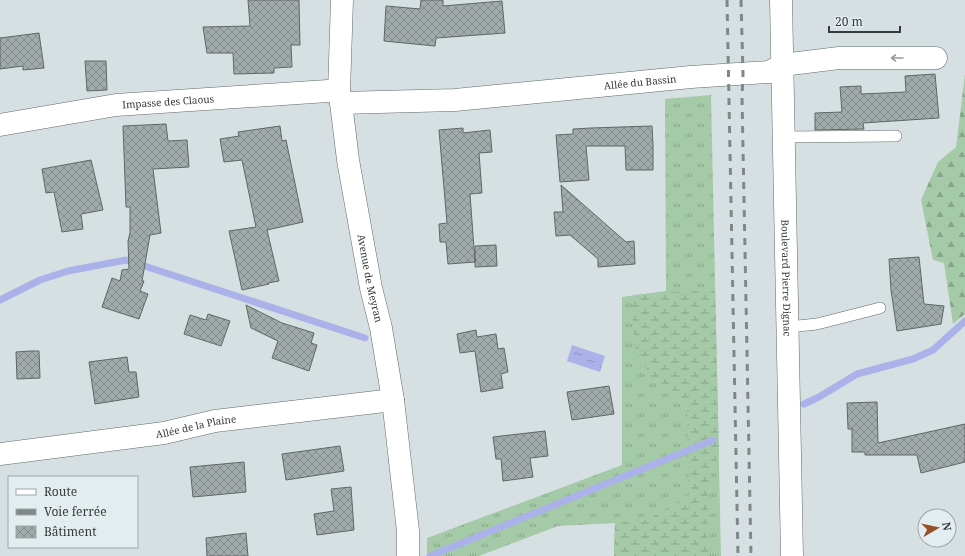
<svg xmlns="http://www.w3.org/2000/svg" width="965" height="556" viewBox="0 0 965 556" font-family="'Noto Serif',serif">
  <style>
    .grass { fill: url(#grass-tufts) }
    .forest { fill: url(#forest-firs) }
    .wetland { fill: url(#wetland-marsh) }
    .water { fill: url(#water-ripples) }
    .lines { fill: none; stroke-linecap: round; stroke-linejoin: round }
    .stream { stroke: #abb1e9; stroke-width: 7 }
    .building { fill: url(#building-cross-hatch); stroke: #5e6765 }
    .service-casing { stroke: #60696c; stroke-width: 12 }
    .minor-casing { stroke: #60696c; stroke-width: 23 }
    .service { stroke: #fff; stroke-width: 11 }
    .minor { stroke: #fff; stroke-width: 22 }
    .rail { stroke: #808789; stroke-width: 3; stroke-dasharray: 7 7; stroke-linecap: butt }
    .oneway { stroke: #9a9c9d }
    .labels { text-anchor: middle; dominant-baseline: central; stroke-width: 3; stroke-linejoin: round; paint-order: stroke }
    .street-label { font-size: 10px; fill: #363a3b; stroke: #e3edf0 }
  </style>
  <defs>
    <pattern id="grass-tufts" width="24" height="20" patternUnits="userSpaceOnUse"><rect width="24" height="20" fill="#a5caa7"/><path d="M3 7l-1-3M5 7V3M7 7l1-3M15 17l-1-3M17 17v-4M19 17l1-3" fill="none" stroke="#87a589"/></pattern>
    <pattern id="forest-firs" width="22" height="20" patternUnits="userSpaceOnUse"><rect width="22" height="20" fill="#a5caa7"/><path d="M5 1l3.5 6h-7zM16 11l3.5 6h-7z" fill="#87a589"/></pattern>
    <pattern id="wetland-marsh" width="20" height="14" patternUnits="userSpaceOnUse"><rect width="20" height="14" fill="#a5caa7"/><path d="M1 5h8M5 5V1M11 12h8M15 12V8" fill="none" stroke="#87a589"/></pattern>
    <pattern id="water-ripples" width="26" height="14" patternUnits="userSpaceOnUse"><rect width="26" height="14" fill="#abb1e9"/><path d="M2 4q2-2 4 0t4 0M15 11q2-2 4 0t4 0" fill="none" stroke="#8c91be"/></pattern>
    <pattern id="building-cross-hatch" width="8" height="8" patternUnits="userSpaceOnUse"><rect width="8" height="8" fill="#a1aba9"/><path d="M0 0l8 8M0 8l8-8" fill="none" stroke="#848c8b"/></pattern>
  </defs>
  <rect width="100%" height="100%" fill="#d6e0e3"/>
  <path class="grass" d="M711,95L721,556H614L615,523L558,526L479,556H427V538L622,465V297L666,291L665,99Z"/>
  <path class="forest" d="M965,74V314L953,324L944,263L933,260L921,200L938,162L956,147Z"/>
  <path class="wetland" d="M715,291L719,455L708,487V556H614L615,523L647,520L689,495L687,401L651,376L636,352L632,316L633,295L666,292Z"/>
  <path class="water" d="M572,345L605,356L600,372L567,361Z"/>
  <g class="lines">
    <path class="stream" d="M0,300L40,280L68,271L126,260L365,338
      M804,404L819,397L857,374L913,359L933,350L965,321
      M430,556L713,440"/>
  </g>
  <path class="building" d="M248,0H299L300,45H291L292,67L274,68V73L234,74L233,53H207L203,27L250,26Z
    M421,0H443V6L502,1L505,33L436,38L435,46L384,41L386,6L420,9Z
    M39,33L44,68L23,70V66L0,69V38Z
    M85,61H106L107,90L87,91Z
    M935,74L939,118L863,123L864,129L815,130V113L842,112L840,87L861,86V94L906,92L905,76Z
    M166,124L168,141L187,140L189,167L153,169L161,233L150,235L142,281H144L140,291L148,294L139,319L102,307L112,278L120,281L122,270L129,269L128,241L130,233V207H126L123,126Z
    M280,126L282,141L286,140L303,222L267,230L279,281L268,283L269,284L242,290L229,231L256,227L242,160L224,162L220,139L239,136L238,132Z
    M652,126L653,145V170H626L625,146H586L589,180L560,182L556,135L573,134V129L591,128Z
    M463,128V133L490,130L492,152L479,153L482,193L470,194L475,262L448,264L446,242H440L439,224L447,223L439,130Z
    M91,160L103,210L81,214L83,229L62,232L54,192L46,193L42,169Z
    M561,185L626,242L634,241L635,264L598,267V259L570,235L556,236L554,212H563Z
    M496,245L497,266L475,267V246Z
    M919,257L924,304L944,306L941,324L897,331L891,290L889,259Z
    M246,305L282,323L314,333L311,343L317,345L309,371L272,358L278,341L251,328Z
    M208,314L230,321L221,346L184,334L190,315L206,320Z
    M476,330L477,337L496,334L498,349L504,348L508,372L501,374L503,388L481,392L475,351L460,353L457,334Z
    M30,351H39L40,378L17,379L16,352Z
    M127,357L129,372H136L139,397L95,404L89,362Z
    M609,386L614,414L572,420L567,392Z
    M877,402L878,443L965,424V462L921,473L917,455H865V452H852V429H848L847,403Z
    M545,431L548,456L530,458L533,477L503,481L501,459H496L493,437Z
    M340,446L344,471L286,480L282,454Z
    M244,462L246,492L193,497L190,467Z
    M351,487L354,530L317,535L314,514L334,511L331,489Z
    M246,533L248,556H207L206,538Z"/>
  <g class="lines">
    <defs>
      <path id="service" d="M784,137L896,136
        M788,327L817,324L880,308"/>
      <g id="minor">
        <path id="s1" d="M342,0L339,92L341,103L348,160L371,288L381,328L393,400L408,531V556"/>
        <path id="s2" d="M781,0L792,556"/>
        <path id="s3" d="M341,103L455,100L691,77L769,72L782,65L839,58H936"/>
        <path id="s4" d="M0,125L116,105L328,91L339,92"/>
        <path id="s5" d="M0,454L164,433L215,421L393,400"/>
      </g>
    </defs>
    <use href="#service" class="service-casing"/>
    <use href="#minor" class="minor-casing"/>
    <use href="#service" class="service"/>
    <use href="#minor" class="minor"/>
    <path class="rail" d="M727,0L738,556
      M741,0L743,74L742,97L751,556"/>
  </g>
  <defs><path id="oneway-shaft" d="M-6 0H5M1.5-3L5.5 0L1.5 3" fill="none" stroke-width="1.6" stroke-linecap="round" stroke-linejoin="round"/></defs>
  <use class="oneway" href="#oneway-shaft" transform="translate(897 58) rotate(180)"/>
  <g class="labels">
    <g class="street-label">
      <text stroke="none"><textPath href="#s3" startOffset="300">Allée du Bassin</textPath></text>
      <text stroke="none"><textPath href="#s4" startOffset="170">Impasse des Claous</textPath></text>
      <text stroke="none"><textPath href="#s1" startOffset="281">Avenue de Meyran</textPath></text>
      <text stroke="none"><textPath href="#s2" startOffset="278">Boulevard Pierre Dignac</textPath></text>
      <text stroke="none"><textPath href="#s5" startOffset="198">Allée de la Plaine</textPath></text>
    </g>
  </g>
  <rect x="8" y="476" width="130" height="72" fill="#e3edf0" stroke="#9ea5a8"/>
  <rect x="16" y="489" width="20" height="6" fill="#ffffff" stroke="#9ea5a8"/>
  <text x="44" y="496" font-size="12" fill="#363a3b">Route</text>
  <rect x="16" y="509" width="20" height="6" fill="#808789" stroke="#9ea5a8"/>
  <text x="44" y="516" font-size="12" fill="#363a3b">Voie ferrée</text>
  <rect x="16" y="526" width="20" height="12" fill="url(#building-cross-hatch)" stroke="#9ea5a8"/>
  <text x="44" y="536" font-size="12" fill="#363a3b">Bâtiment</text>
  <g transform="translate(937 528) rotate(81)"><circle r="19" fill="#e3edf0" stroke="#9ea5a8"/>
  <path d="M0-3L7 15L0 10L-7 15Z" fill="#964f2a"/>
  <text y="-6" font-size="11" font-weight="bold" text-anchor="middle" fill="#363a3b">N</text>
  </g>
  <path d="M829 26v6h71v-6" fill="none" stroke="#363a3b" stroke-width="2"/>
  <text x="835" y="26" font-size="12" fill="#363a3b" stroke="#e3edf0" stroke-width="3" paint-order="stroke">20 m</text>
</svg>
